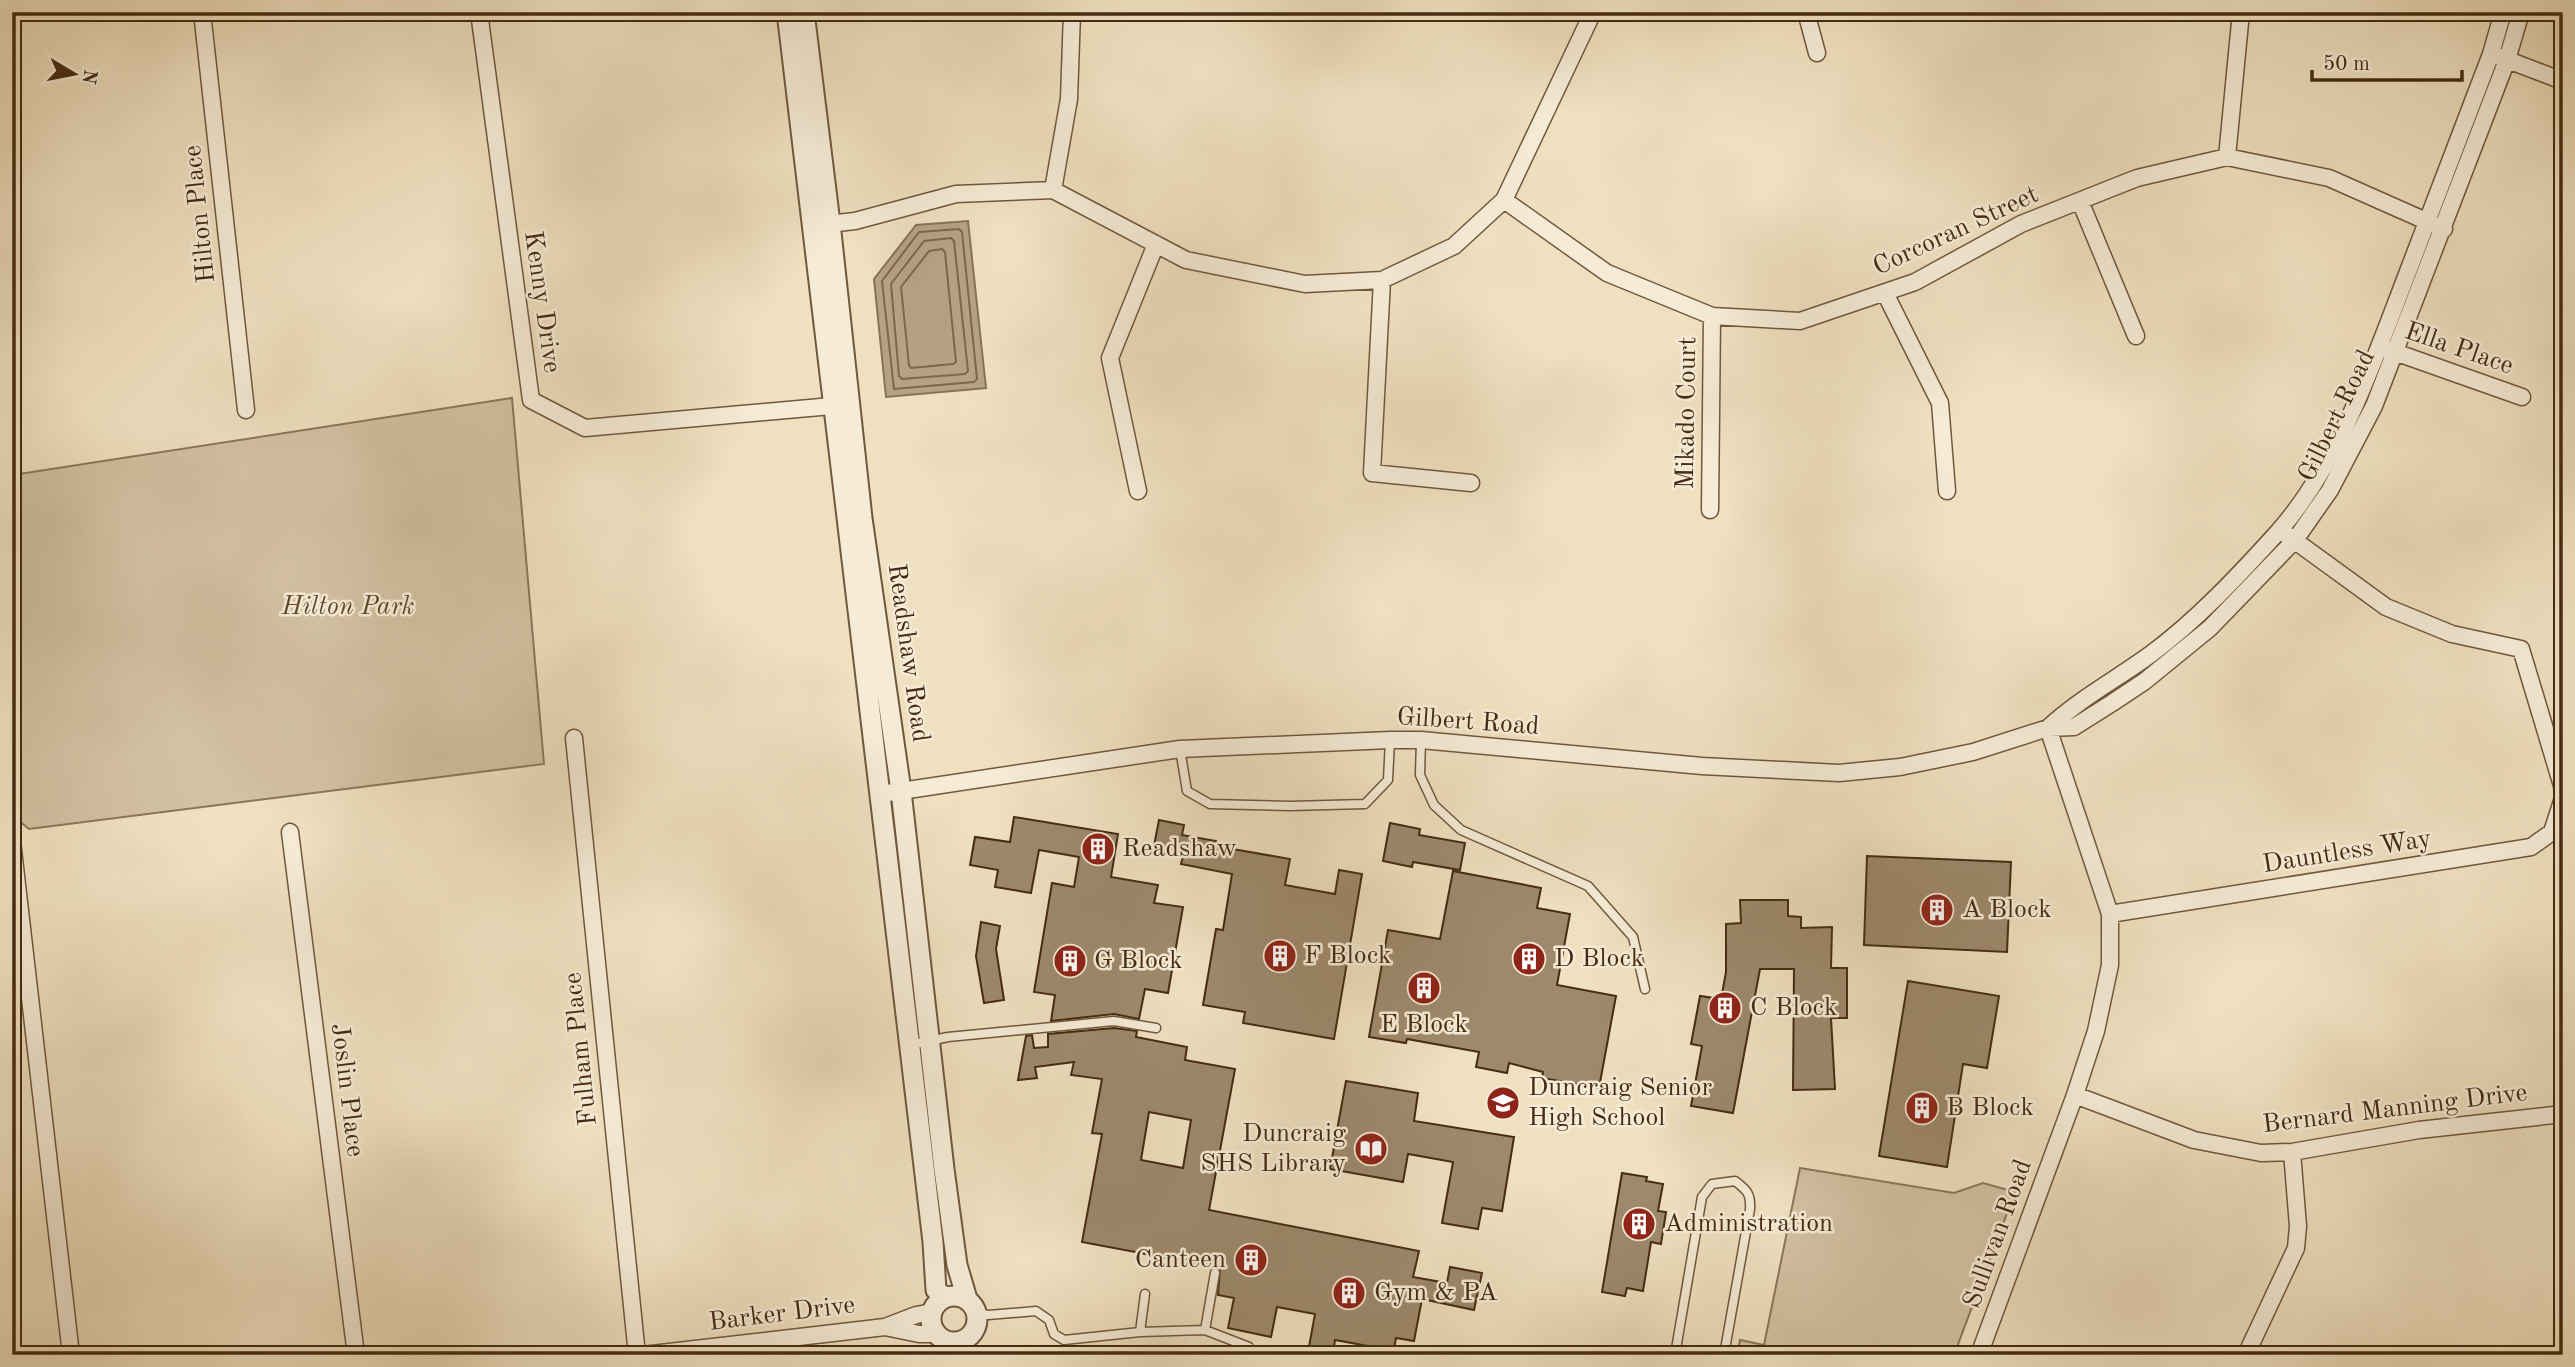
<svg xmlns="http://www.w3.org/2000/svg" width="2575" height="1367" viewBox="0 0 2575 1367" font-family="'Old Standard TT',serif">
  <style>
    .green { fill: #d2c1a2; stroke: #8c765a; stroke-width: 2 }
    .water { fill: #b5a284; stroke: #887256; stroke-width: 2 }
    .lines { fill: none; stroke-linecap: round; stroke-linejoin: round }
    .shore { stroke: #7d664a; stroke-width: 2 }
    .building { fill: #9d896c; stroke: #452b11; stroke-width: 2; fill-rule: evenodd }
    .service-casing { stroke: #70583d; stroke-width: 11 }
    .minor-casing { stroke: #70583d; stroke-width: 19 }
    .tertiary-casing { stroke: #70583d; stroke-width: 23 }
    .service { stroke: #f5ebd6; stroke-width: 8 }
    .minor { stroke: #f5ebd6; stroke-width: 16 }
    .tertiary { stroke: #f5ebd6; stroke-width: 19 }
    .labels { text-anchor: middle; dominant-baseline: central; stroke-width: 5; stroke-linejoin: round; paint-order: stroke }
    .street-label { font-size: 26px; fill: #452b11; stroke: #f5ebd6 }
    .park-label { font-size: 26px; font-style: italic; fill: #61492e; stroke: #f5ebd6 }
    .poi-label { font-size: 26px; fill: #452b11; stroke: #f5ebd6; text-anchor: start }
  </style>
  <rect width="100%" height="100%" fill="#efe0c0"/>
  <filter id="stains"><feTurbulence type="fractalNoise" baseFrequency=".00286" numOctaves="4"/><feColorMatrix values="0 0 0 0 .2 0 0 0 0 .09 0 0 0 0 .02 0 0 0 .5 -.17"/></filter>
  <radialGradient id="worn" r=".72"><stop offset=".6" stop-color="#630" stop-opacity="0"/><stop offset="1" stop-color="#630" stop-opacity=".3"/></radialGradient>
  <path class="green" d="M512,398L544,764L29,829L12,815V475Z
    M1800,1168L1954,1193L1983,1183L2015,1192L1954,1355H1737L1740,1340L1764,1345Z"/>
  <path class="water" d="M968,221L986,388L886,397L874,279L916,225Z"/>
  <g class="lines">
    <path class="shore" d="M959,229L962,232L977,379L974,382L894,389L882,281L919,232Z
      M951,238L954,241L968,371L965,374L902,379L899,376L891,284L924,241Z
      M942,249L945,252L956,362L953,364L911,368L909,365L901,287L929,251Z"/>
  </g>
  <path class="building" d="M1014,817L1118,834L1111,877L1158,885L1154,903L1183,907L1168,993L1145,989L1139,1019L1114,1014L1051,1021L1055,995L1034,992L1052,883L1074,887L1079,857L1039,850L1031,893L995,887L998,870L970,865L975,837L1010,842Z
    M1159,820L1184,825L1182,835L1216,841L1215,846L1290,859L1285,885L1335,894L1339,870L1362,874L1334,1039L1243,1023L1245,1012L1203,1005L1216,929L1223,930L1232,874L1181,864L1184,852L1154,846Z
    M1390,823L1420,829L1419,835L1465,843L1460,870L1413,862L1412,867L1383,861Z
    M1867,856L2011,862L2007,952L1864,945Z
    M1453,871L1541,888L1537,908L1570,914L1557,985L1616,996L1599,1088L1542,1078L1543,1072L1509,1063L1507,1073L1476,1067L1479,1052L1407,1039L1406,1043L1369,1037L1388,930L1440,939Z
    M1740,900H1788V916L1801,917V928L1832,927L1831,968H1847V1018H1831L1835,1089L1793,1090L1794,969H1760L1733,1113L1691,1106L1702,1046L1691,1044L1700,996L1721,999L1726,972V924L1741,923Z
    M981,922L1000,926L996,949L1004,1000L984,1003L976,956Z
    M1908,981L1999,996L1987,1068L1963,1064L1947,1167L1879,1156Z
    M1114,1028L1137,1031L1136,1037L1187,1047L1185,1060L1235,1069L1209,1210L1419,1251L1413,1277L1447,1283L1450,1267L1482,1273L1474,1310L1422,1299L1414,1341L1396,1338L1393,1355H1366L1368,1346L1335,1340L1333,1355H1320L1308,1352L1315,1314L1277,1307L1271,1337L1228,1328L1234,1298L1218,1295L1220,1268L1082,1242L1102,1134L1092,1133L1102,1079L1071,1075L1074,1062L1035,1067L1037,1078L1018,1080L1026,1036L1032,1035L1034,1048L1048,1047V1034ZM1149,1112L1191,1120L1183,1168L1141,1160Z
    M1346,1081L1418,1093L1414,1121L1514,1137L1502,1211L1482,1208L1478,1229L1442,1223L1453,1162L1408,1154L1403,1182L1330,1169Z
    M1622,1173L1647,1177L1646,1181L1663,1184L1658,1211L1666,1212L1661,1244L1651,1242L1643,1291L1627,1288L1625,1296L1602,1292Z"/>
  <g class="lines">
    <defs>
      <path id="service" d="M1421,740L1420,775L1434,805L1461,830L1588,886L1633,937L1645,989
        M1180,749L1187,791L1210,804L1290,806L1365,804L1388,780L1390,740
        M910,1045L948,1037L1114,1021L1156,1028
        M976,1313L988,1315L1036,1311L1049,1320L1054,1334L1064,1340L1140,1332L1205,1330L1249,1347
        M1205,1330L1215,1273
        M1140,1332L1145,1294
        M1675,1355L1702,1197L1712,1184L1735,1181C1747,1190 1751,1194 1750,1209L1724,1355"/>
      <path id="minor" d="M202,12L246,410
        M479,12L531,400L585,428L843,405
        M1806,12L1817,53
        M2500,57L2563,81
        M2227,157L2241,12
        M1053,190L1069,99L1072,12
        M1504,200L1607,273L1712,316L1800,321L1915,282L2021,224L2137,178L2227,157L2329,178L2444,229
        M2080,201L2136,336
        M819,225L855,221L956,194L1053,190L1186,260L1305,284L1382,280L1454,246L1504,200L1593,12
        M1382,280L1372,473L1471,483
        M1885,293L1940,403L1947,491
        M2389,350L2522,397
        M1138,491L1110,358L1156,244
        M1710,510L1712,316
        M2287,535L2386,607L2452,634L2521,649L2563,789
        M2048,728C2079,699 2117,679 2151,654C2197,620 2239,575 2278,532C2338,464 2372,366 2404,282C2433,206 2462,130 2491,54L2503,12
        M574,738L637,1355
        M881,794L1180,749L1390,740H1421L1702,766L1839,773L1900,767L1973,752L2048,728L2074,727L2112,703L2145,681L2210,628L2295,540L2330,490L2374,406L2507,60L2521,12
        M290,832L356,1355
        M12,841L71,1355
        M2110,914L2531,847L2552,832L2563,798
        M2075,1095L2194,1140L2261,1153L2292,1152L2419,1130L2563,1114
        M885,1327L919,1334H936
        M643,1355L885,1327L916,1315L932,1312
        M1979,1355L2075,1095L2096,1031L2110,965V914L2048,728
        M2246,1355L2296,1248L2298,1226L2292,1152"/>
      <path id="tertiary" d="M787,12L933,1242L936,1290L944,1297
        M804,12L830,223L862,518L901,791L944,1169L957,1265L967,1299
        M931 1319a23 23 0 1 1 46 0a23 23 0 1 1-46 0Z"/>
    </defs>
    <use href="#service" class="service-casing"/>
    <use href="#minor" class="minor-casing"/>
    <use href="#tertiary" class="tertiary-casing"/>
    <use href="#service" class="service"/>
    <use href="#minor" class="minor"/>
    <use href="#tertiary" class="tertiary"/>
  </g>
  <defs>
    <symbol id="building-disc" viewBox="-11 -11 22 22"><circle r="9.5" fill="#8f2418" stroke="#f5ebd6"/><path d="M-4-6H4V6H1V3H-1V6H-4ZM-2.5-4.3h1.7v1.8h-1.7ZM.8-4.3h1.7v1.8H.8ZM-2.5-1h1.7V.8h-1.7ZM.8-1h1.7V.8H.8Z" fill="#fff"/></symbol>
    <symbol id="school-disc" viewBox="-11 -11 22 22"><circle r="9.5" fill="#8f2418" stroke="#f5ebd6"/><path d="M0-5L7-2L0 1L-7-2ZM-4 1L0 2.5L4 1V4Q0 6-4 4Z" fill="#fff"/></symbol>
    <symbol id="library-disc" viewBox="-11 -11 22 22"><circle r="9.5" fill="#8f2418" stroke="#f5ebd6"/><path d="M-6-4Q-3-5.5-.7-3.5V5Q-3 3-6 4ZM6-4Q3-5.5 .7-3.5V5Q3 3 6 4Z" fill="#fff"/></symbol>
  </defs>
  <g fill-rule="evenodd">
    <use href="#building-disc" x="1079" y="830" width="38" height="38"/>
    <use href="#building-disc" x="1918" y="891" width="38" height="38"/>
    <use href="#building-disc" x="1261" y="937" width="38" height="38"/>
    <use href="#building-disc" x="1510" y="940" width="38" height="38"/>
    <use href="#building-disc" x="1051" y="942" width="38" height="38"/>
    <use href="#building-disc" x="1405" y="969" width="38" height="38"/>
    <use href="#building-disc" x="1706" y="989" width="38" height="38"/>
    <use href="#school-disc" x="1484" y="1084" width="38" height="38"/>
    <use href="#building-disc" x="1903" y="1089" width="38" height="38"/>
    <use href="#library-disc" x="1352" y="1130" width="38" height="38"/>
    <use href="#building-disc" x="1620" y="1205" width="38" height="38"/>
    <use href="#building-disc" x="1232" y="1241" width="38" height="38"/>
    <use href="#building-disc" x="1330" y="1274" width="38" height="38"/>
  </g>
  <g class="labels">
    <g class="street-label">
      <text transform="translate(200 214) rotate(-96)">Hilton Place</text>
      <text transform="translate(1956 231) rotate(-25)">Corcoran Street</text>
      <text transform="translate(542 302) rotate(82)">Kenny Drive</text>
      <text transform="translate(2459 349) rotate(19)">Ella Place</text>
      <text transform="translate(1687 413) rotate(-89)">Mikado Court</text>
      <text transform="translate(2337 416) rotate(-64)">Gilbert Road</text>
      <text transform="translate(908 653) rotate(82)">Readshaw Road</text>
      <text transform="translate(1468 722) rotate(4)">Gilbert Road</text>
      <text transform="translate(2347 852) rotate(-9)">Dauntless Way</text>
      <text transform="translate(581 1049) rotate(-96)">Fulham Place</text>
      <text transform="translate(347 1090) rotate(83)">Joslin Place</text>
      <text transform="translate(2395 1109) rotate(-7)">Bernard Manning Drive</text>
      <text transform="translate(1998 1234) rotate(-70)">Sullivan Road</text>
      <text transform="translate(782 1314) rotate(-7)">Barker Drive</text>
    </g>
    <g class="park-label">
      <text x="348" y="607">Hilton Park</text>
    </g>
    <g class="poi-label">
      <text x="1122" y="849">Readshaw</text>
      <text x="1962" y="910">A Block</text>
      <text x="1304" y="956">F Block</text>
      <text x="1554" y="959">D Block</text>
      <text x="1094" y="961">G Block</text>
      <text x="1750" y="1008">C Block</text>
      <text x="1424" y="1025" text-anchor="middle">E Block</text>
      <text x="1528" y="1088">Duncraig Senior<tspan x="1528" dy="30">High School</tspan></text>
      <text x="1946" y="1108">B Block</text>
      <text x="1346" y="1134" text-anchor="end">Duncraig<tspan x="1346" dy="30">SHS Library</tspan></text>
      <text x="1664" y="1224">Administration</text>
      <text x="1226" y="1260" text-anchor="end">Canteen</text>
      <text x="1374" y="1293">Gym &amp; PA</text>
    </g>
  </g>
  <rect width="2575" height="1367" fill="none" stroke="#efe0c0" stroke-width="42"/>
  <rect x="14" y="14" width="2547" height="1339" fill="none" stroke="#452b11" stroke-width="3.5"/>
  <rect x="21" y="21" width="2533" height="1325" fill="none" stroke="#452b11" stroke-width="2"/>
  <g transform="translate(74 74) rotate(100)" stroke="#f5ebd6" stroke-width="5" paint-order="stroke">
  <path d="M0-5L12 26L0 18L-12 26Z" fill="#452b11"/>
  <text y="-10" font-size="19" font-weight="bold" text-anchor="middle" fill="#452b11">N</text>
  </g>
  <path d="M2312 70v10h150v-10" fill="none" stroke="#452b11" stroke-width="3.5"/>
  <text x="2323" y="70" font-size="21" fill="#452b11" stroke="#f5ebd6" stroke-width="5" paint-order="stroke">50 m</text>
  <rect width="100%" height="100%" filter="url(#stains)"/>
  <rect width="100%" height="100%" fill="url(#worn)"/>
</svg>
